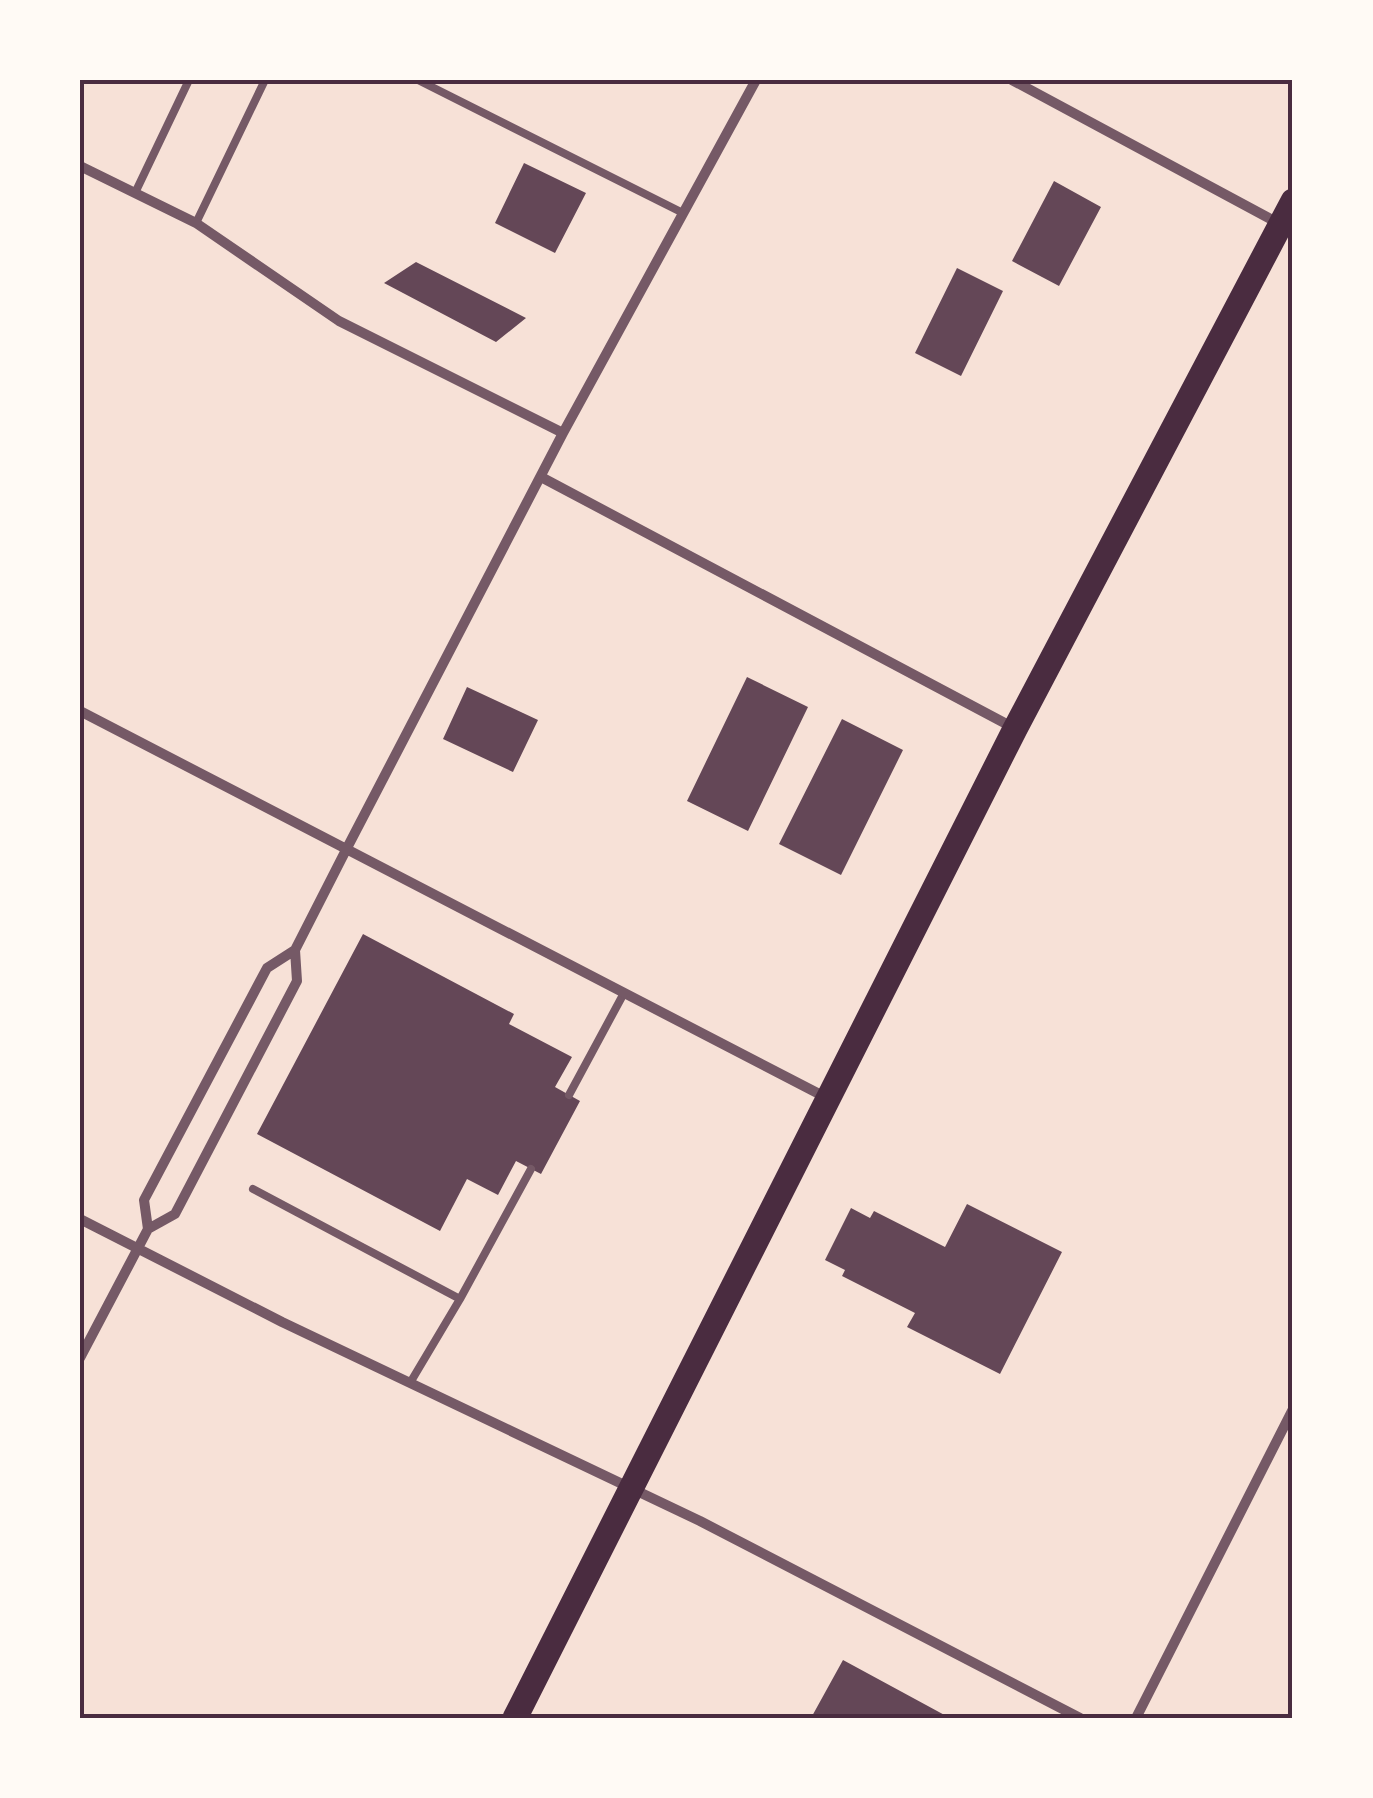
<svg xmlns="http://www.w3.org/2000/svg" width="1373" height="1798" viewBox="0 0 1373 1798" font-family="Raleway,sans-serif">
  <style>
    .building { fill: #644757 }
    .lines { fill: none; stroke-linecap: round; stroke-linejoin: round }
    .service { stroke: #755966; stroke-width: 8 }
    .minor { stroke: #755966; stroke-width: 10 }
    .primary { stroke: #4a2c40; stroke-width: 25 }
    .neatline { fill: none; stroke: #4a2c40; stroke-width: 4 }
  </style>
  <rect width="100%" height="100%" fill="#f7e1d7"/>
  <path class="building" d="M524,163L586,193L555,253L495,223Z
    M1054,181L1101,207L1059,286L1012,261Z
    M416,262L526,318L496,342L384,283Z
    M957,268L1003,291L961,376L915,353Z
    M747,677L808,707L748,831L687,801Z
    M467,687L538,720L513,772L443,739Z
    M842,719L903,750L841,875L779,844Z
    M363,934L514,1014L509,1024L572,1057L555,1087L580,1101L541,1174L516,1161L498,1195L467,1179L440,1231L257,1134Z
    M967,1204L1062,1252L1000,1374L907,1327L915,1313L842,1276L845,1270L825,1260L851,1208L870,1218L874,1211L945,1247Z
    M843,1660L950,1718H811Z"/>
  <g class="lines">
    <path class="service" d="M418,80L683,213
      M135,193L189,80
      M196,223L265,80
      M569,1095L624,993
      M253,1189L460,1299L410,1383
      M460,1299L531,1169"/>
    <path class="minor" d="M1012,80L1293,231
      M80,166L196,223L339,321L563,433
      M541,477L1014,728
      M80,711L827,1098
      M80,1219L282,1322L700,1521L1080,1718
      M148,1229L175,1214L297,981L295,950L347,848L563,433L756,80
      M80,1358L148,1229L144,1200L267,968L295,950
      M1136,1718L1293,1409"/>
    <path class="primary" d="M515,1718L1015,729L1293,201"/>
  </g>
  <rect width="1373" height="1798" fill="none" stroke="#fffaf5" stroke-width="165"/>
  <rect x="82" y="82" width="1208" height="1634" class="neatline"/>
</svg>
